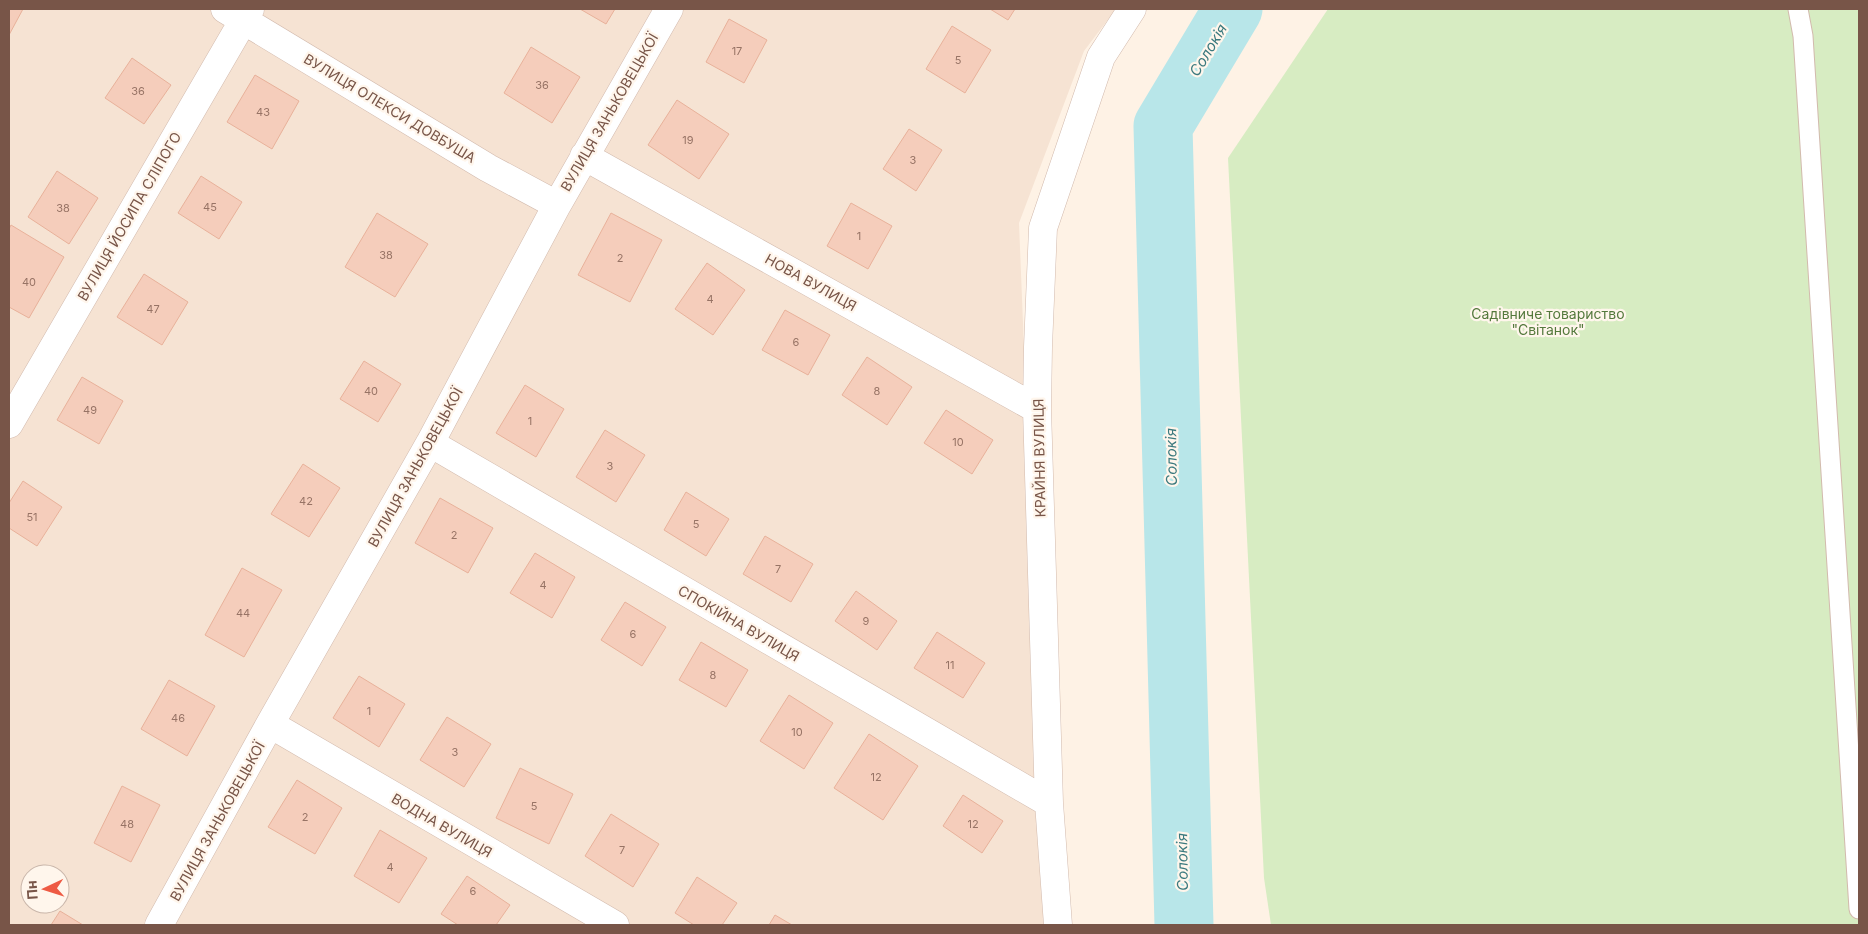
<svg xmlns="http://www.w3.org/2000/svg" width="1868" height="934" viewBox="0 0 1868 934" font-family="Inter,sans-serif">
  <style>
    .residential { fill: #f6e3d3; fill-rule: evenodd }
    .green { fill: #d7ecc2 }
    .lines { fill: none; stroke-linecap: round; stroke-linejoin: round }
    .river { stroke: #b8e6e9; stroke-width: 59 }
    .building { fill: #f5cdbb; stroke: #e8b19a }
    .service-casing { stroke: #d2baad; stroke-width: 21 }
    .minor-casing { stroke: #d2baad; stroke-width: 29 }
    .service { stroke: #fff; stroke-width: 19 }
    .minor { stroke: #fff; stroke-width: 28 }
    .labels { text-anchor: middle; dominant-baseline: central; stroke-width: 4.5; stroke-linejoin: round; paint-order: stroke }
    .number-label { font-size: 11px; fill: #977365 }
    .street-label { font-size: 14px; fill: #785548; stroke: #fff6ec }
    .park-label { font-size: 14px; fill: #54793c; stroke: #fff6ec }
    .water-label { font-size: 15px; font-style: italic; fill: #3b797e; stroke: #fff6ec }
  </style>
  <rect width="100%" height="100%" fill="#fef2e5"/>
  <path class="residential" d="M9,9H1116L1084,51L1019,223L1047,925H9ZM30,874H60V904H30Z"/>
  <path class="green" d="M1328,9H1859V925H1271L1264,878L1228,158Z"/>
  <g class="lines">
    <path class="river" d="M1184,925L1163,126L1233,9"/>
  </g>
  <path class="building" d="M9,9H23L9,35Z
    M580,9H615L606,24Z
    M990,9H1015L1008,20Z
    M729,19L767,40L744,83L706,62Z
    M952,26L991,50L965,93L926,69Z
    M531,47L580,77L552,123L504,93Z
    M132,58L171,85L144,124L105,98Z
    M255,75L299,101L272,149L227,122Z
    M677,100L729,134L699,179L648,145Z
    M909,129L942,150L916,191L883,169Z
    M57,171L98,198L69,244L28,217Z
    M201,176L242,202L219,239L178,213Z
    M851,203L892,226L868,269L827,246Z
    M377,213L428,244L395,297L345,267Z
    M611,213L662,240L630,302L578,275Z
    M11,225L64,257L29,318L9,307V229Z
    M707,263L745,290L713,335L675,309Z
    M144,274L188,302L162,345L117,317Z
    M785,310L830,335L808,375L762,350Z
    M867,357L912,387L887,425L842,395Z
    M364,361L401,384L378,422L340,399Z
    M82,377L123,401L99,444L57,420Z
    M525,385L564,409L536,457L496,433Z
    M946,410L993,440L972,474L924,443Z
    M605,430L645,455L616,502L576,477Z
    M303,464L340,488L309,537L271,514Z
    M23,481L62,507L37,546L9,528V503Z
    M686,492L729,519L706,556L664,530Z
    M440,498L493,528L468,573L415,543Z
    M765,536L813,564L791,602L743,574Z
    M535,553L575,577L552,618L510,593Z
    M242,568L282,590L244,657L205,635Z
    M856,591L897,621L877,650L835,621Z
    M625,602L666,627L642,666L601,640Z
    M937,632L985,663L963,698L914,668Z
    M701,642L748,670L726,707L679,680Z
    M359,676L405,704L379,747L333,718Z
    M169,680L215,706L187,756L141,729Z
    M789,695L833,723L804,769L760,741Z
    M447,717L491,744L464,787L420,760Z
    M869,734L918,766L883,820L834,788Z
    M520,768L573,794L549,844L496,818Z
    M297,780L342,808L315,854L268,827Z
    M122,786L160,805L131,862L94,843Z
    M963,795L1003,821L982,853L943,826Z
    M611,814L659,844L633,887L585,856Z
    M380,830L427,858L399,903L354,876Z
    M467,876L510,905L496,925H458L441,914Z
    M697,877L737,903L722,925H694L675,913Z
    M60,911L83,925H51Z
    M775,915L792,925H769Z"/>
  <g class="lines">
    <defs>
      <path id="service" d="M1798,9L1803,36L1859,909"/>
      <path id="minor" d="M225,9L488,168L557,205
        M584,156L1037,409
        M9,424L250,9
        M430,443L1049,803
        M270,724L615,925
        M159,925L270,724L430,443L557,205L669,9
        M1058,925L1049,803L1037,409L1038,347L1043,228L1101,57L1132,9"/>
    </defs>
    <use href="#service" class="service-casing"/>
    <use href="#minor" class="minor-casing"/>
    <use href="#service" class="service"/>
    <use href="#minor" class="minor"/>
  </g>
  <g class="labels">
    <g class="number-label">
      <text x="737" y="51">17</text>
      <text x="958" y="60">5</text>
      <text x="542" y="85">36</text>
      <text x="138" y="91">36</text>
      <text x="263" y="112">43</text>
      <text x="688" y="140">19</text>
      <text x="913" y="160">3</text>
      <text x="210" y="207">45</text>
      <text x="63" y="208">38</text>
      <text x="859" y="236">1</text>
      <text x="386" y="255">38</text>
      <text x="620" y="258">2</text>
      <text x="29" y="282">40</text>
      <text x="710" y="299">4</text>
      <text x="153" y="309">47</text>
      <text x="796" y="342">6</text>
      <text x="371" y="391">40</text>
      <text x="877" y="391">8</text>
      <text x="90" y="410">49</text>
      <text x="530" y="421">1</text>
      <text x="958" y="442">10</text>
      <text x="610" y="466">3</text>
      <text x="306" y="501">42</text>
      <text x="32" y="517">51</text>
      <text x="696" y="524">5</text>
      <text x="454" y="535">2</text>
      <text x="778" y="569">7</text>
      <text x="543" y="585">4</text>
      <text x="243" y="613">44</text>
      <text x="866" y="621">9</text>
      <text x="633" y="634">6</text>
      <text x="950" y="665">11</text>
      <text x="713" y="675">8</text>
      <text x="369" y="711">1</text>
      <text x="178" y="718">46</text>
      <text x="797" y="732">10</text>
      <text x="455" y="752">3</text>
      <text x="876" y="777">12</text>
      <text x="534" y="806">5</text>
      <text x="305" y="817">2</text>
      <text x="127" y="824">48</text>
      <text x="973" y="824">12</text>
      <text x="622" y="850">7</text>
      <text x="390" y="867">4</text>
      <text x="473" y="891">6</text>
    </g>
    <g class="street-label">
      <text transform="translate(390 108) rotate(31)">ВУЛИЦЯ ОЛЕКСИ ДОВБУША</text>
      <text transform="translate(609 112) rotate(-60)">ВУЛИЦЯ ЗАНЬКОВЕЦЬКОЇ</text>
      <text transform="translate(129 216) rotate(-60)">ВУЛИЦЯ ЙОСИПА СЛІПОГО</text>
      <text transform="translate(811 282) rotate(29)">НОВА ВУЛИЦЯ</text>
      <text transform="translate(1039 458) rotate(-91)">КРАЙНЯ ВУЛИЦЯ</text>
      <text transform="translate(415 467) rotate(-61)">ВУЛИЦЯ ЗАНЬКОВЕЦЬКОЇ</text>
      <text transform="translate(739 623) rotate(30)">СПОКІЙНА ВУЛИЦЯ</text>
      <text transform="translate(217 821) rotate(-61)">ВУЛИЦЯ ЗАНЬКОВЕЦЬКОЇ</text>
      <text transform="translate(442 825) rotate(30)">ВОДНА ВУЛИЦЯ</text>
    </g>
    <g class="park-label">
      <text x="1548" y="313">Садівниче товариство<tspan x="1548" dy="16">"Світанок"</tspan></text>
    </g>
    <g class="water-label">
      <text transform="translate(1208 50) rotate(-59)">Солокія</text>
      <text transform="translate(1171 457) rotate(-91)">Солокія</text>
      <text transform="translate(1182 862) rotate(-91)">Солокія</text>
    </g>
  </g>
  <rect width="1868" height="934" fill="none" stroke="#785548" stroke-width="20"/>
  <g transform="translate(45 889) rotate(266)"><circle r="24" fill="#fff6ec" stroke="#c9b6aa"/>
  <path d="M0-4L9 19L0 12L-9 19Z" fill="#ee5a43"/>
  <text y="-8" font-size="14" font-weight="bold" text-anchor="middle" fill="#785548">Пн</text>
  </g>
</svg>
